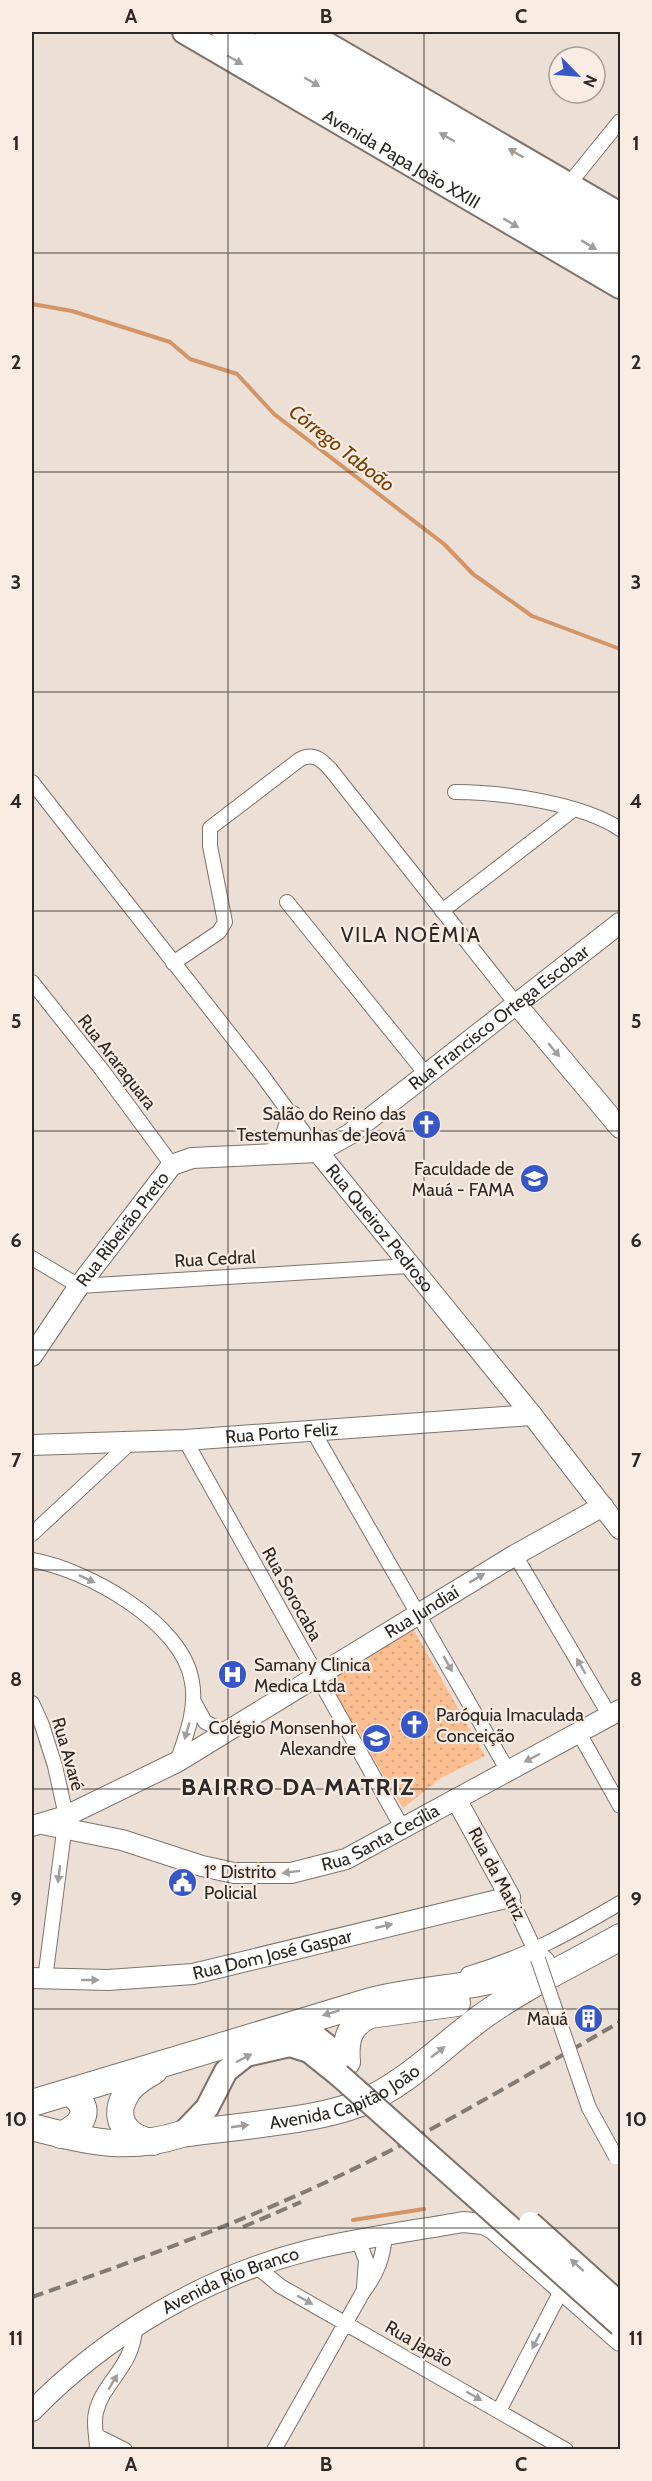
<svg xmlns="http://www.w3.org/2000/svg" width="652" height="2481" viewBox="0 0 652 2481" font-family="Cabin,sans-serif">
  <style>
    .park { fill: url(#park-dots) }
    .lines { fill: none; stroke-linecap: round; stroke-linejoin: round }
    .stream { stroke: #d49566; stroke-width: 4 }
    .street-casing { stroke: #7e726a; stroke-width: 16 }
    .secondary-casing { stroke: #7e726a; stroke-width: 22 }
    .primary-casing { stroke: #7e726a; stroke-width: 26 }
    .highway-casing { stroke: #7e726a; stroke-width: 28 }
    .street { stroke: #fff; stroke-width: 14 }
    .secondary { stroke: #fff; stroke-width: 20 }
    .primary { stroke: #fff; stroke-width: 22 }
    .highway { stroke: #fff; stroke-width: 26 }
    .rail { stroke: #827a74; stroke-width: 4; stroke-dasharray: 12 6; stroke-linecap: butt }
    .street-bridge-casing { stroke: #7e726a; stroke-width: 16; stroke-linecap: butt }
    .primary-bridge-casing { stroke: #7e726a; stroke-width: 26; stroke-linecap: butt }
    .street-bridge { stroke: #fff; stroke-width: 14 }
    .primary-bridge { stroke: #fff; stroke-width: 22 }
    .oneway { fill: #a09e9d }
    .grid { fill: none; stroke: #2d2825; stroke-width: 1.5; stroke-opacity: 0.55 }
    .labels { text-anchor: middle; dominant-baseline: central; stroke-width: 4.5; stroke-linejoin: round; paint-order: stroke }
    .street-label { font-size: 18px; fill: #2d2825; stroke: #f9ece3 }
    .poi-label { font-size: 18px; fill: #2d2825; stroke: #f9ece3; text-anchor: end }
    .water-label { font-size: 20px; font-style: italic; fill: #773d00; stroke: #f9ece3 }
    .quarter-label { font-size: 21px; letter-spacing: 1.5px; fill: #2d2825; stroke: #f9ece3 }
    .district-label { font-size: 24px; font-weight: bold; letter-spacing: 1.5px; fill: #2d2825; stroke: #f9ece3 }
    .neatline { fill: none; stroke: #2d2825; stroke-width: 2 }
    .grid-label { font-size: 20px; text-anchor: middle; font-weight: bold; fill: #2d2825 }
  </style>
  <defs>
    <pattern id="park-dots" width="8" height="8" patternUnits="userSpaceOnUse" patternTransform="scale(1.5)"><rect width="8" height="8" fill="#fbbe90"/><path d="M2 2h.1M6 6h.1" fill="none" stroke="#d7a37c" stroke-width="1.8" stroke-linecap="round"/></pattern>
  </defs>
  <rect width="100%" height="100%" fill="#ecdfd6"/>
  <path class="park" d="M410,1623L485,1756L441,1778L403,1808L324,1676Z"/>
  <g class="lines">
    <path class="stream" d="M32,304L72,311L170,342L190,359L237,374L274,414L444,544L473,574L532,616L620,649
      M353,2220L424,2209"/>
    <defs>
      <path id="street" d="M569,184L620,121
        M32,782L262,1075L318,1152
        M455,792C501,792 581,803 620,829
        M287,902L426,1074
        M442,911L573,810
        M173,963L219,932L225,922L210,846V828L299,760C313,752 321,759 331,770L517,1005
        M32,982L102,1070L172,1165
        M32,1258L79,1286L409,1266
        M313,1431L508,1771
        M185,1440L403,1829
        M32,1534L131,1442
        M515,1555L610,1716
        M32,1560C85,1569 183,1622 192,1682C197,1709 186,1736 177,1762
        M193,1700L205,1722L226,1732
        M32,1703L42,1725L55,1766L66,1816L45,1979
        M579,1733L620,1806
        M510,1897L538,1957
        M468,1974C528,1956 567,1934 620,1903
        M358,2240L366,2260L364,2287
        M257,2267L280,2286L566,2450
        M499,2411L562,2289
        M97,2436L125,2450
        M97,2450C97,2437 93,2424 96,2412C103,2382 134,2366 135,2327
        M274,2450L363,2292C377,2274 383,2258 385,2235"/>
      <g id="secondary">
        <path d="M517,1005L620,1128"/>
        <path id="s1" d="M318,1152L532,1415L620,1529"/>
        <path d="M273,1154L285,1138L292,1116"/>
        <path id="s2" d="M32,1356L79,1286L172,1165L192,1158L318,1152L350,1134L620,923"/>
        <path id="s3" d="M32,1445L185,1440L532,1415"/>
        <path id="s4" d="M42,1824L122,1840L202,1866L234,1873H291L346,1859L620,1710"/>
        <path id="s5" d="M32,1826L66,1816L177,1762L515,1555L603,1506"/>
        <path id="s6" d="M32,1978L108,1980L193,1974L510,1897L456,1799"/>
        <path id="s7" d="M32,2411C107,2334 206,2276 310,2250C360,2238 412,2231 463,2222L483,2224L493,2229L620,2341"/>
      </g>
      <g id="primary">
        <path id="s8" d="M184,32L620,287"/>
        <path d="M307,32L620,214"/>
        <path d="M288,2026L312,2034L344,2059"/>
        <path d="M182,2134L207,2108L226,2071L246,2055L290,2045L309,2051L339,2075"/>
      </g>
      <g id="highway">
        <path d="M225,32L620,264"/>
        <path d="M268,32L620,239"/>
        <path d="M347,2062C345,2040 349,2024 370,2015L457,2003"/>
        <path d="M32,2103L371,2001C427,1986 490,1990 542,1963"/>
        <path id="s9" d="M32,2127C87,2141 126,2152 182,2134C236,2126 312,2122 361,2103C407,2084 443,2045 483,2016C526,1985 575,1963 620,1937"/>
        <path d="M61,2135C83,2125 94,2110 70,2092"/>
        <path d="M153,2142C125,2138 110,2117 128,2091C134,2083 145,2076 154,2071"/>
      </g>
    </defs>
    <use href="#street" class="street-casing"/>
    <use href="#secondary" class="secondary-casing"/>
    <use href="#primary" class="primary-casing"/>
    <use href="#highway" class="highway-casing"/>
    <use href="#street" class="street"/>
    <use href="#secondary" class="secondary"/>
    <use href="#primary" class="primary"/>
    <use href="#highway" class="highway"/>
    <path class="rail" d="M243,2227L301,2202
      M32,2297C134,2261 238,2224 337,2177C434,2131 527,2075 620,2022"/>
    <defs>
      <path id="street-bridge" d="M538,1959L589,2108L616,2157"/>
      <path id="primary-bridge" d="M339,2075L620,2325
        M530,2223L620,2304"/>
    </defs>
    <use href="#street-bridge" class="street-bridge-casing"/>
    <use href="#primary-bridge" class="primary-bridge-casing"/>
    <use href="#street-bridge" class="street-bridge"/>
    <use href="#primary-bridge" class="primary-bridge"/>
  </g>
  <defs><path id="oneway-solid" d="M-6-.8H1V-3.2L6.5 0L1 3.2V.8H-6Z" transform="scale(1.5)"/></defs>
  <g class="oneway">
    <use href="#oneway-solid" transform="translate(235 60) rotate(30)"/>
    <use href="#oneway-solid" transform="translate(312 82) rotate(30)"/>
    <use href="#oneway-solid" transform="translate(447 137) rotate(-150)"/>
    <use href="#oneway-solid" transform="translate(516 153) rotate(-150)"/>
    <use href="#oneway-solid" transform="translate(511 223) rotate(31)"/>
    <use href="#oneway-solid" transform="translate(589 245) rotate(31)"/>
    <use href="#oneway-solid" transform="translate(554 1050) rotate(50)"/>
    <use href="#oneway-solid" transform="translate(477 1578) rotate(-31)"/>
    <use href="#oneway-solid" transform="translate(87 1579) rotate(25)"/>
    <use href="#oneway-solid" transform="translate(448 1664) rotate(61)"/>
    <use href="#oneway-solid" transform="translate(581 1666) rotate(-120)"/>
    <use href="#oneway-solid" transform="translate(187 1731) rotate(107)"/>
    <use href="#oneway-solid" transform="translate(532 1758) rotate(152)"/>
    <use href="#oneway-solid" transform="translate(291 1872) rotate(173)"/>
    <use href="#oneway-solid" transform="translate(59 1874) rotate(97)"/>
    <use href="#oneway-solid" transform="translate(384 1926) rotate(-13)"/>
    <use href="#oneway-solid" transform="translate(90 1980)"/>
    <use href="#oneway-solid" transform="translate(331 2013) rotate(163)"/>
    <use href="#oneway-solid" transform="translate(438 2052) rotate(-38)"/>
    <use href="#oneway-solid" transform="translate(244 2058) rotate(-28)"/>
    <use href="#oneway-solid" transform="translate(240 2126) rotate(-8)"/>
    <use href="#oneway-solid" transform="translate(577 2265) rotate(-138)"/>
    <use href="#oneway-solid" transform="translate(305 2300) rotate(29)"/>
    <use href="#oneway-solid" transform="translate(536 2341) rotate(117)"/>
    <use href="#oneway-solid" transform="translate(113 2382) rotate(-59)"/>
    <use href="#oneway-solid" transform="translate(474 2396) rotate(30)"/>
  </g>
  <path class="grid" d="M228,32V2450M424,32V2450M32,253H620M32,472H620M32,692H620M32,911H620M32,1131H620M32,1350H620M32,1570H620M32,1789H620M32,2009H620M32,2228H620"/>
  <defs>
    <symbol id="church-disc" viewBox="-11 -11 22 22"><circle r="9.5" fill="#3757c8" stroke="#f9ece3"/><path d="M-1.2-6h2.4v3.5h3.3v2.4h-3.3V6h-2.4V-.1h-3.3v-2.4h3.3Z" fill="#fff"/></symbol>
    <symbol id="university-disc" viewBox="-11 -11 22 22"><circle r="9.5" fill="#3757c8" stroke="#f9ece3"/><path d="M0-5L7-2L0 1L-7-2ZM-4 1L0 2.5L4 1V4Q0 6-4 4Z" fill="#fff"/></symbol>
    <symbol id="hospital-disc" viewBox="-11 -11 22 22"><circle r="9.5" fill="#3757c8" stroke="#f9ece3"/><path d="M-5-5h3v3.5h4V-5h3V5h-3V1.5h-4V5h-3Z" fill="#fff"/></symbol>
    <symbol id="school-disc" viewBox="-11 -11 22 22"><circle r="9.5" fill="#3757c8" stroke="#f9ece3"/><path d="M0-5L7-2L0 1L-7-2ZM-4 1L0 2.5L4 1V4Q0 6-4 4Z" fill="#fff"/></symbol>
    <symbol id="civic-disc" viewBox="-11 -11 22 22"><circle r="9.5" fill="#3757c8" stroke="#f9ece3"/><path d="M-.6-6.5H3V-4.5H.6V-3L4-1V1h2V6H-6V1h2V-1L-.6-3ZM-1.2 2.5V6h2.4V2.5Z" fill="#fff"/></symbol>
    <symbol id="building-disc" viewBox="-11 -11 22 22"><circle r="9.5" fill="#3757c8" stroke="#f9ece3"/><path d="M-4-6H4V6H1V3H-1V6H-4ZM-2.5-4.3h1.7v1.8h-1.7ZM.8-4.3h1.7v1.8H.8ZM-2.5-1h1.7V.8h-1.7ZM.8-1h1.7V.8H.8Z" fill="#fff"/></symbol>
  </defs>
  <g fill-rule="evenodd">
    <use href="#church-disc" x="410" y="1108" width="33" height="33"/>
    <use href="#university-disc" x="518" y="1162" width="33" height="33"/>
    <use href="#hospital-disc" x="216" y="1658" width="33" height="33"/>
    <use href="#church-disc" x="398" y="1708" width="33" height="33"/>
    <use href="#school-disc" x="360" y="1722" width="33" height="33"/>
    <use href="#civic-disc" x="166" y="1866" width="33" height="33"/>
    <use href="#building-disc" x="572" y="2002" width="33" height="33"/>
  </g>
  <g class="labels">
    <g class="street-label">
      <text stroke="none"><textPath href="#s8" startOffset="252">Avenida Papa João XXIII</textPath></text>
      <text stroke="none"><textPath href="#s2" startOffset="610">Rua Francisco Ortega Escobar</textPath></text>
      <text transform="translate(117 1062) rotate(52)">Rua Araraquara</text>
      <text stroke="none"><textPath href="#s1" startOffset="98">Rua Queiroz Pedroso</textPath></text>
      <text stroke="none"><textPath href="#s2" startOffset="156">Rua Ribeirão Preto</textPath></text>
      <text transform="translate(215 1259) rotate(-3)">Rua Cedral</text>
      <text stroke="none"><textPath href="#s3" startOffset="250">Rua Porto Feliz</textPath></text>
      <text transform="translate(292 1594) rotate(61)">Rua Sorocaba</text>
      <text stroke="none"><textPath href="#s5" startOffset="446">Rua Jundiaí</textPath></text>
      <text transform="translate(68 1754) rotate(74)">Rua Avaré</text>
      <text stroke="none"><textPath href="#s4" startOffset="352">Rua Santa Cecília</textPath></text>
      <text transform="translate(497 1874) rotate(62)">Rua da Matriz</text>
      <text stroke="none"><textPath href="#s6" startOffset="243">Rua Dom José Gaspar</textPath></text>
      <text stroke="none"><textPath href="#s9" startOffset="321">Avenida Capitão João</textPath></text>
      <text stroke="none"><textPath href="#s7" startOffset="240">Avenida Rio Branco</textPath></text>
      <text transform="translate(419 2344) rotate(30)">Rua Japão</text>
    </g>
    <g class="poi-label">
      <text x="406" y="1114">Salão do Reino das<tspan x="406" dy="21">Testemunhas de Jeová</tspan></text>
      <text x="514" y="1169">Faculdade de<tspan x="514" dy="21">Mauá - FAMA</tspan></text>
      <text x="254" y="1665" text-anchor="start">Samany Clinica<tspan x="254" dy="21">Medica Ltda</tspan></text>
      <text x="436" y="1715" text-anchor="start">Paróquia Imaculada<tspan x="436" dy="21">Conceição</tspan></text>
      <text x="356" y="1728">Colégio Monsenhor<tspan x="356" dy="21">Alexandre</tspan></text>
      <text x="204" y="1872" text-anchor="start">1º Distrito<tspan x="204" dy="21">Policial</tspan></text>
      <text x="568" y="2019">Mauá</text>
    </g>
    <g class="water-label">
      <text transform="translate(342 448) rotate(38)">Córrego Taboão</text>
    </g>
    <g class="quarter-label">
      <text x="411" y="934">VILA NOÊMIA</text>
    </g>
    <g class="district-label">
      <text x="298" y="1786">BAIRRO DA MATRIZ</text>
    </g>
  </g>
  <rect width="652" height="2481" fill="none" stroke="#f9ece3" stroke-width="66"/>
  <g transform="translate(577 75) rotate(115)"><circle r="28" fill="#f9ece3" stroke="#a79e97" stroke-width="1.5"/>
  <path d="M0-4.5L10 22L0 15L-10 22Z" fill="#3757c8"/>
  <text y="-9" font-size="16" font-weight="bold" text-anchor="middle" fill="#2d2825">N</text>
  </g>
  <rect x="33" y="33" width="586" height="2415" class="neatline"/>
  <g class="grid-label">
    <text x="131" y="23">A</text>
    <text x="326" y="23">B</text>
    <text x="521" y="23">C</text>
    <text x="16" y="150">1</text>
    <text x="636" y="150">1</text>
    <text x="16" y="369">2</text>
    <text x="636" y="369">2</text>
    <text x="16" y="589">3</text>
    <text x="636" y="589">3</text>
    <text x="16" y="808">4</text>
    <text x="636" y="808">4</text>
    <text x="16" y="1028">5</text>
    <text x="636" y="1028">5</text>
    <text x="16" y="1247">6</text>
    <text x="636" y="1247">6</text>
    <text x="16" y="1467">7</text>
    <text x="636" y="1467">7</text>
    <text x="16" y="1686">8</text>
    <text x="636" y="1686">8</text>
    <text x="16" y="1906">9</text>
    <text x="636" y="1906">9</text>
    <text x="16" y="2126">10</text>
    <text x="636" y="2126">10</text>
    <text x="16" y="2345">11</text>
    <text x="636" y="2345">11</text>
    <text x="131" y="2471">A</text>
    <text x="326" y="2471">B</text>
    <text x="521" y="2471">C</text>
  </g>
</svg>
